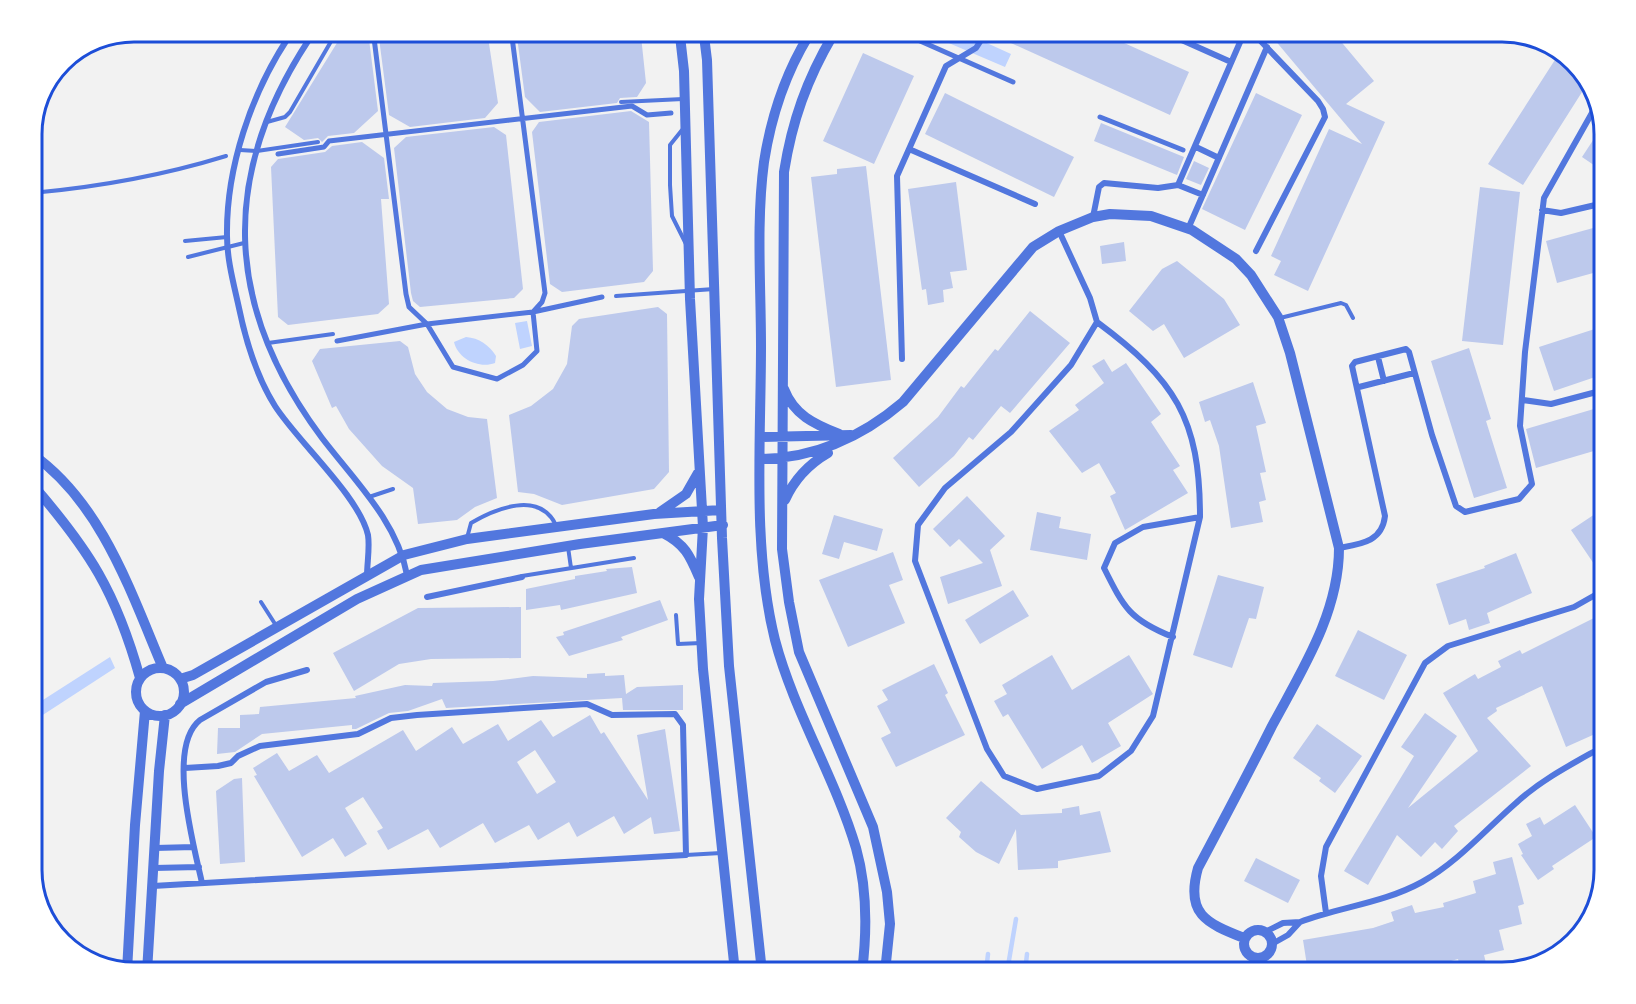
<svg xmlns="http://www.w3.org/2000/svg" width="1636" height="1004" viewBox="0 0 1636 1004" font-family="Signika,sans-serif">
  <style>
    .water { fill: #bfd3fe }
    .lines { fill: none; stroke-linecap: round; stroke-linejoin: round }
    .stream { stroke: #bfd3fe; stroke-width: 4.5 }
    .building { fill: #bdc9ec; fill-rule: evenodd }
    .service { stroke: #5277de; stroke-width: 4 }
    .pedestrian { stroke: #5277de; stroke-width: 5 }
    .minor { stroke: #5277de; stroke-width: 6 }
    .tertiary { stroke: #5277de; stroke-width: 10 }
    .rim { fill: none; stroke: #1d4ed8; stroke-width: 3 }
  </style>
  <rect width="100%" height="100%" fill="#f2f2f2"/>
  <path class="water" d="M967,34L1011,54L1005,67L930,35Z
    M527,321L532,346L520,349L515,323Z
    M466,337C479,338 489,345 496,356L495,363C479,369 458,359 454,342Z
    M110,657L115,668L32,722V707Z"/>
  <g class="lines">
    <path class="stream" d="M986,972L988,954
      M1007,972L1016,919
      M1025,972L1027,954"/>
  </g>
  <path class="building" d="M1333,32L1374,81L1346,104L1385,122L1308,291L1274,275L1281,261L1271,256L1329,129L1362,144L1269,33Z
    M991,34H1104L1189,72L1170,115Z
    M641,36L646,83L637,97L620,98L617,103L540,112L525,97L517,37Z
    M488,37L498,103L485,118L410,127L389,115L379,38Z
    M340,38L369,39L378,111L354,133L328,136L322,142L318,138L304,140L285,127Z
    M1560,52L1589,81L1523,185L1488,164Z
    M863,53L914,76L874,164L823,141Z
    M945,93L1074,157L1054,197L925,134Z
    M1256,93L1302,115L1245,230L1202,209Z
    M631,111L649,122L653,271L644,282L562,292L550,284L532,132L539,122Z
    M1101,123L1184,157L1177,175L1094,141Z
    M1603,125L1604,128V172L1582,157Z
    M494,127L506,135L523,289L514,298L420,307L413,301L411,293L394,148L406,137Z
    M362,142L384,158L389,199H381L389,304L378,314L288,325L278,317L271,167L278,159L325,152L332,146Z
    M1194,161L1209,168L1201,185L1186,179Z
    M866,166L891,380L836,387L811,177L837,174V169Z
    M956,182L967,270L950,272L953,288L943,290L944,302L928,305L926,289L922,290L908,189Z
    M1480,187L1520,192L1503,345L1462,341Z
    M1604,225V270L1557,283L1546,241Z
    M1124,242L1126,261L1102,264L1100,246Z
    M1177,261L1224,299L1240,325L1184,358L1164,324L1153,331L1129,311L1162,269Z
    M658,307L667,314L669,472L654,489L562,505L534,494L518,492L509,415L531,406L553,389L567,364L572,326L579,319Z
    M1030,311L1070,343L1010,413L1001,406L973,440L969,437L954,456L919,487L893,458L938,417L961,386L964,388L995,349L998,351Z
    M1604,326V374L1554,391L1539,347Z
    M400,341L408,347L415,374L427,392L447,409L468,417L487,419L497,498L475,507L457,520L418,524L413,488L382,466L349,429L336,406L332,408L312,361L320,349Z
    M1469,348L1491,419L1486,421L1507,488L1474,498L1431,361Z
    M1104,359L1112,372L1126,363L1161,414L1151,422L1180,466L1173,470L1188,493L1125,530L1110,496L1116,493L1099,463L1082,473L1049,431L1079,410L1075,405L1104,383L1092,366Z
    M1253,382L1266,423L1256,426L1266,472L1260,473L1266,500L1259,502L1263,522L1231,528L1219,446L1210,420L1205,422L1199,402Z
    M1604,406V448L1536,468L1526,429Z
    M967,496L1005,536L990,550L1002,586L948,604L940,577L983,563L959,539L950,547L933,529Z
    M1604,508V562L1596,567L1571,530Z
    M1037,512L1061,517L1059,528L1091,534L1087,560L1030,550Z
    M834,515L883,529L877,551L844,542L839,559L822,554Z
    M893,552L903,580L889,585L905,623L848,647L819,580Z
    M1516,553L1532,593L1487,613L1490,623L1469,630L1466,619L1449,625L1436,584L1485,568L1484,566Z
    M632,567L637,593L561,610L560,605L526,610V589L575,579V576L607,571L606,569Z
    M1218,575L1264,587L1256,619L1249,618L1232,668L1193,655Z
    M1013,590L1029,616L980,644L965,620Z
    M660,600L668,620L621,637L623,640L569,656L556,637L564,635L563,632Z
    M521,607V658L431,659L399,664L354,691L333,653L418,608Z
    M1604,613V730L1566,747L1542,686L1496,708L1497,711L1487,718L1531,766L1454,826L1458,831L1442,849L1435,842L1421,857L1397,835L1368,885L1344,871L1414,756L1401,747L1425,713L1457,736L1408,808L1478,751L1443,693L1475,674L1478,679L1501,667L1498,661L1520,650L1522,654Z
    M1358,630L1407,655L1384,700L1335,676Z
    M1052,655L1072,690L1129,655L1153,694L1108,723L1121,746L1092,763L1082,745L1042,769L1008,714L1003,717L994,701L1007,694L1002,685Z
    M934,664L948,693L945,695L965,735L896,767L881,738L891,733L877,706L888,700L882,690Z
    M605,673V676L624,675L626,694L637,687L683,685V710H623L622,698L446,708L442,699L408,711L389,713L356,729H352V725L262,734L235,752L217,754L218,728H240V715L259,714L260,707L356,698L355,696L405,685L432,686L433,683L493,681L533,676L587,678V674Z
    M590,715L601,734L604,732L648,800L637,735L665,729L680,831L654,834L651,817L624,834L614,816L577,837L569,822L538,840L529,825L495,843L483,823L440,848L428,829L388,850L377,831L383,828L363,797L345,808L367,844L345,857L333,838L302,857L254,776L257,775L253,768L277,753L289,771L317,755L329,773L403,730L416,751L452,727L463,744L498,724L508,741L541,720L553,737ZM535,750L556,782L537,794L517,762Z
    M1317,724L1362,756L1335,793L1319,781L1321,778L1293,758Z
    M242,778L245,862L220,864L216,791L234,779Z
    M981,781L1021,815L1062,813V809L1079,806L1080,815L1100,811L1111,852L1058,861V868L1018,870L1016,829L999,864L976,852L959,837L961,832L946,818Z
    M1575,805L1596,837L1552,866L1554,869L1538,880L1521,855L1523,854L1518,844L1532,836L1526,824L1540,817L1544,825Z
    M1512,857L1524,904L1518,906L1522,924L1499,930L1504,950L1484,955L1486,963L1461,971L1458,959L1413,972H1407L1405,967L1387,972L1383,962L1355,967L1356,970L1348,972H1308L1303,940L1373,928L1394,921L1391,912L1412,905L1415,913L1444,907L1443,903L1476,893L1473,881L1496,874L1493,862Z
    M1256,858L1300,880L1288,903L1244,881Z"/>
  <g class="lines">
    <path class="service" d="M621,102L683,99
      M267,122L285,117L290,112L333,38
      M682,130L670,145V185L672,216L686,244
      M240,150L257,151L318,142
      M32,193C99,187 161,176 226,156
      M185,241L227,237
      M188,257L244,243
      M616,296L714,289
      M1280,318L1341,303L1346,305L1353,318
      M268,343L333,334
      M369,497L393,489
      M467,538L471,523C495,509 539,490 556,525
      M568,547L571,568
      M522,576L634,558
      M261,602L277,627
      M676,615L678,644L701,643
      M686,855L721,853
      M1248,972L1256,959"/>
    <path class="pedestrian" d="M911,37L1013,82
      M374,38L406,294L409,307L427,324L533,312L542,302L545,293L512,37
      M1100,117L1183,150
      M278,154L324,147L329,141L632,106L647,115L671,113
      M337,341L427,324L453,367L497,379L523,365L537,351L533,312L602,297"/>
    <path class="minor" d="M1166,33L1231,62
      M1253,33L1318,101L1323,109L1325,117L1256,251
      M288,38C251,94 226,168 227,236C227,260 234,285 239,308C246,342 257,377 275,406C298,442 359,496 368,535C370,548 367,563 367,576
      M310,38C219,175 224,307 322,438C354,480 397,521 407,575
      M1196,147L1219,158
      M909,149L1035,204
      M1178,185L1244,33
      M1542,210L1561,213L1604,203
      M1093,217L1099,187L1104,183L1158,188L1178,185L1203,195
      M1188,229L1267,47
      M1059,231L1090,298L1097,322L1071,365L1011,432L945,488L918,525L915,561L987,749L1004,776L1037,789L1099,776L1131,751L1153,716L1200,517C1200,418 1175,380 1097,322
      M1378,357L1384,381
      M902,359L897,176L946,66L976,48L985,34
      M1359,387L1414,373
      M1523,400L1551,404L1604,390
      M1339,548C1361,544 1382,542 1385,516L1352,366L1355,362L1406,349L1409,352L1432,435L1456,506L1465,512L1519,499L1532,484L1520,426L1525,352L1544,198L1597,104
      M427,597L522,577
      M1173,637C1130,620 1124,608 1104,568L1115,543L1143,527L1200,517
      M155,848L194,847
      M154,868L199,867
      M202,883C194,846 166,747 200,720L266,682L307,670
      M153,886L686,855L683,725L675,714L612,715L587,704L417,715L391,718L358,734L260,746L238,756L231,763L218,766L185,768
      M1326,913L1321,876L1326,847L1425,663L1448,646L1574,607L1604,590
      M1300,922C1340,907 1384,903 1422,882C1458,862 1485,830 1516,803C1542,779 1574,763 1604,746
      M1265,932L1283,923L1300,922L1288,935L1272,944"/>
    <path class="tertiary" d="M809,35C785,74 771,117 764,162C756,222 761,286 761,346C761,440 752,548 775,640C794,712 835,777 856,848C867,887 867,932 862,972
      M833,35C807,79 792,121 784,172L782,549L789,602L799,652L873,827L887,892L890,924L885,972
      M680,36L684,71L690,299L703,527L699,599L703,669L735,972
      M704,36L707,60L722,538L729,666L762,972
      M784,389C794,415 814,424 839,434
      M761,437L851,435
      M32,454C102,503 131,593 163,668
      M761,459C815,458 862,437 903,402L1033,247L1059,231L1093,217L1110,214L1151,216L1192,230L1236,259L1251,275L1278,317L1290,353L1339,548C1339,613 1302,670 1272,726C1248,774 1223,821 1198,868C1185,914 1206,923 1244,938
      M32,484C90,551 116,592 140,678
      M785,500C794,480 809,464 828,453
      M660,512L686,494L698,473
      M663,533C685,544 690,556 699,577
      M136 692a24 24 0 1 1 48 0a24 24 0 1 1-48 0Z
      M180,679L193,675L404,555L467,539L654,514L721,510
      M180,704L357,599L421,570L580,544L723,525
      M1244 944a14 14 0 1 1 28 0a14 14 0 1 1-28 0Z
      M127,971L135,825L145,711
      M147,972L159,771L165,715"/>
  </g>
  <path d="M0 0H1636V1004H0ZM134 42H1502A92 92 0 0 1 1594 134V870A92 92 0 0 1 1502 962H134A92 92 0 0 1 42 870V134A92 92 0 0 1 134 42Z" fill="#fff" fill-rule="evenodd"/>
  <path class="rim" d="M134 42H1502A92 92 0 0 1 1594 134V870A92 92 0 0 1 1502 962H134A92 92 0 0 1 42 870V134A92 92 0 0 1 134 42Z"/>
</svg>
